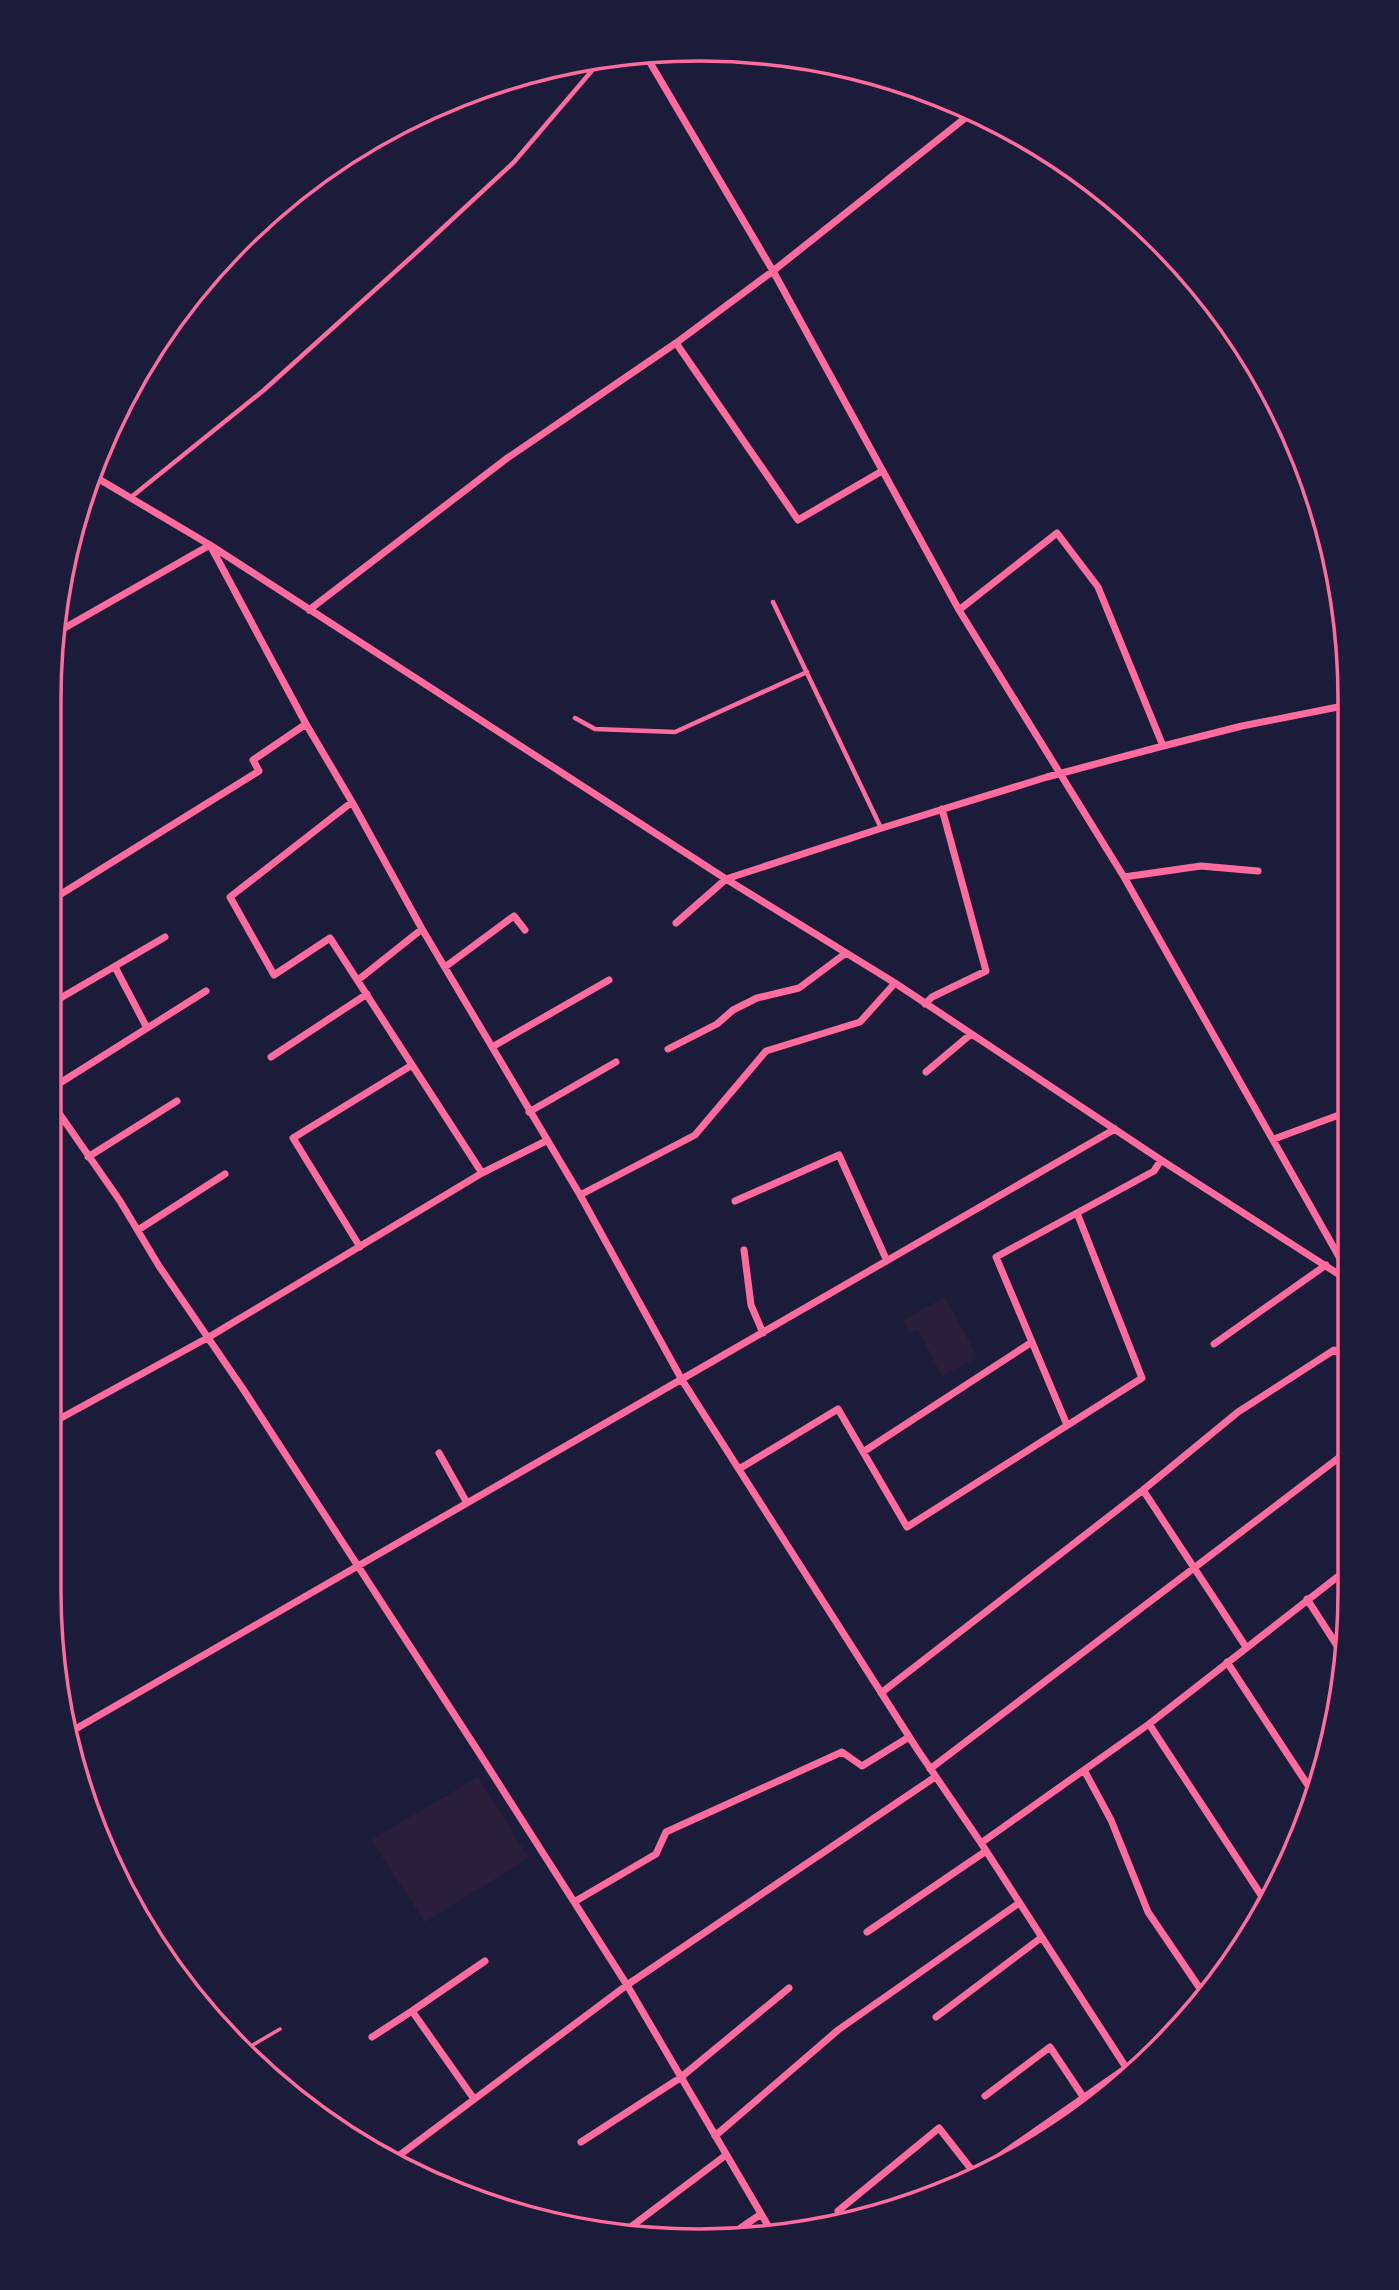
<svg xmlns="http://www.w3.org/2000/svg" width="1399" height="2290" viewBox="0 0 1399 2290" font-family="'DejaVu Sans',sans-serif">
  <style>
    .green { fill: #2a1e3b }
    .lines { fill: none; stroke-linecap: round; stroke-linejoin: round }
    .path { stroke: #ff6b9d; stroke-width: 3.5 }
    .service { stroke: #ff6b9d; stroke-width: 4.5 }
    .minor { stroke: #ff6b9d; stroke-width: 7 }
    .rim { fill: none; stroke: #ff6b9d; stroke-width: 3.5 }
  </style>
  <rect width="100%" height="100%" fill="#1b1b3a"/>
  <path class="green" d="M945,1297L978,1358L942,1376L918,1330L909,1333L903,1320Z
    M478,1777L529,1858L425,1922L371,1840Z"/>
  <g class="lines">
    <path class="path" d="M246,2049L280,2029"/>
    <path class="service" d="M130,498L264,390L418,251L514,162L601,60L609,56
      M773,602L881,828
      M575,718L595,729L675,732L807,672"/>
    <path class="minor" d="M645,54L773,271L959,610L1124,877L1346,1269
      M676,343L798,520L882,471
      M92,475L210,545L726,879L895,983L1161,1160L1346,1279
      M210,545L306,724L352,802L422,929L580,1195L682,1380L917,1749L981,1843L1127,2069
      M309,610L506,459L676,343L773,271L974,111
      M959,610L1057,533L1098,587L1163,746
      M54,634L210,545
      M352,802L230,897L274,975L330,938L482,1173
      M1124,877L1201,866L1258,871
      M53,899L259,771L253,760L306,724
      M676,923L726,879L882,828L1047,777L1163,746L1242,726L1348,705
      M115,967L147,1028
      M445,967L514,916L525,930
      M358,980L422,929
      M52,1003L165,937
      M925,1004L932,997L986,971L942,809
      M492,1047L609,980
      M668,1049L717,1024L733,1010L757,998L799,988L846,953
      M271,1057L367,994
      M926,1072L971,1034
      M52,1088L206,991
      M52,1103L120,1201L159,1266L243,1389L476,1748L627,1985L770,2229
      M529,1112L616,1062
      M1274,1139L1347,1112
      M88,1157L177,1101
      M580,1195L695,1135L766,1051L860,1022L895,983
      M735,1201L839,1155L887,1261
      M138,1230L225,1174
      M360,1247L293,1138L412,1065
      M744,1250L751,1305L763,1333
      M1214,1344L1326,1265
      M50,1424L209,1337L482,1173L546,1141
      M1067,1425L996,1257L1154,1171L1161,1160
      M863,1452L1032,1342
      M439,1453L467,1503
      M739,1469L838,1409L907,1527L1142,1378L1077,1213
      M1143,1490L1246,1647
      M1307,1599L1345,1658
      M1227,1662L1313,1793
      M881,1693L1143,1490L1238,1412L1334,1350L1346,1356
      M1149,1724L1265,1901
      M72,1731L1115,1129
      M930,1769L1345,1453
      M1084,1770L1111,1820L1148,1912L1205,1996
      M981,1843L1149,1724L1345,1571
      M574,1902L656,1854L666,1832L842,1752L862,1766L909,1737
      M867,1932L986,1851
      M936,2017L1042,1937
      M372,2037L412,2011
      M985,2096L1050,2047L1084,2098
      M474,2099L412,2011L485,1961
      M715,2136L838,2030L1019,1903
      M581,2142L680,2078L789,1988
      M397,2157L627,1985L935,1777
      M977,2172L1126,2068
      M838,2211L939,2128L975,2174
      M628,2229L726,2155
      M729,2236L761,2214"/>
  </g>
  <path d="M0 0H1399V2290H0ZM699 61H700A638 638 0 0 1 1338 699V1591A638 638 0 0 1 700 2229H699A638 638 0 0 1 61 1591V699A638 638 0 0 1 699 61Z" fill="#1b1b3a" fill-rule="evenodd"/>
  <path class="rim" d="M699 61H700A638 638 0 0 1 1338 699V1591A638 638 0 0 1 700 2229H699A638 638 0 0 1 61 1591V699A638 638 0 0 1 699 61Z"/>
</svg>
